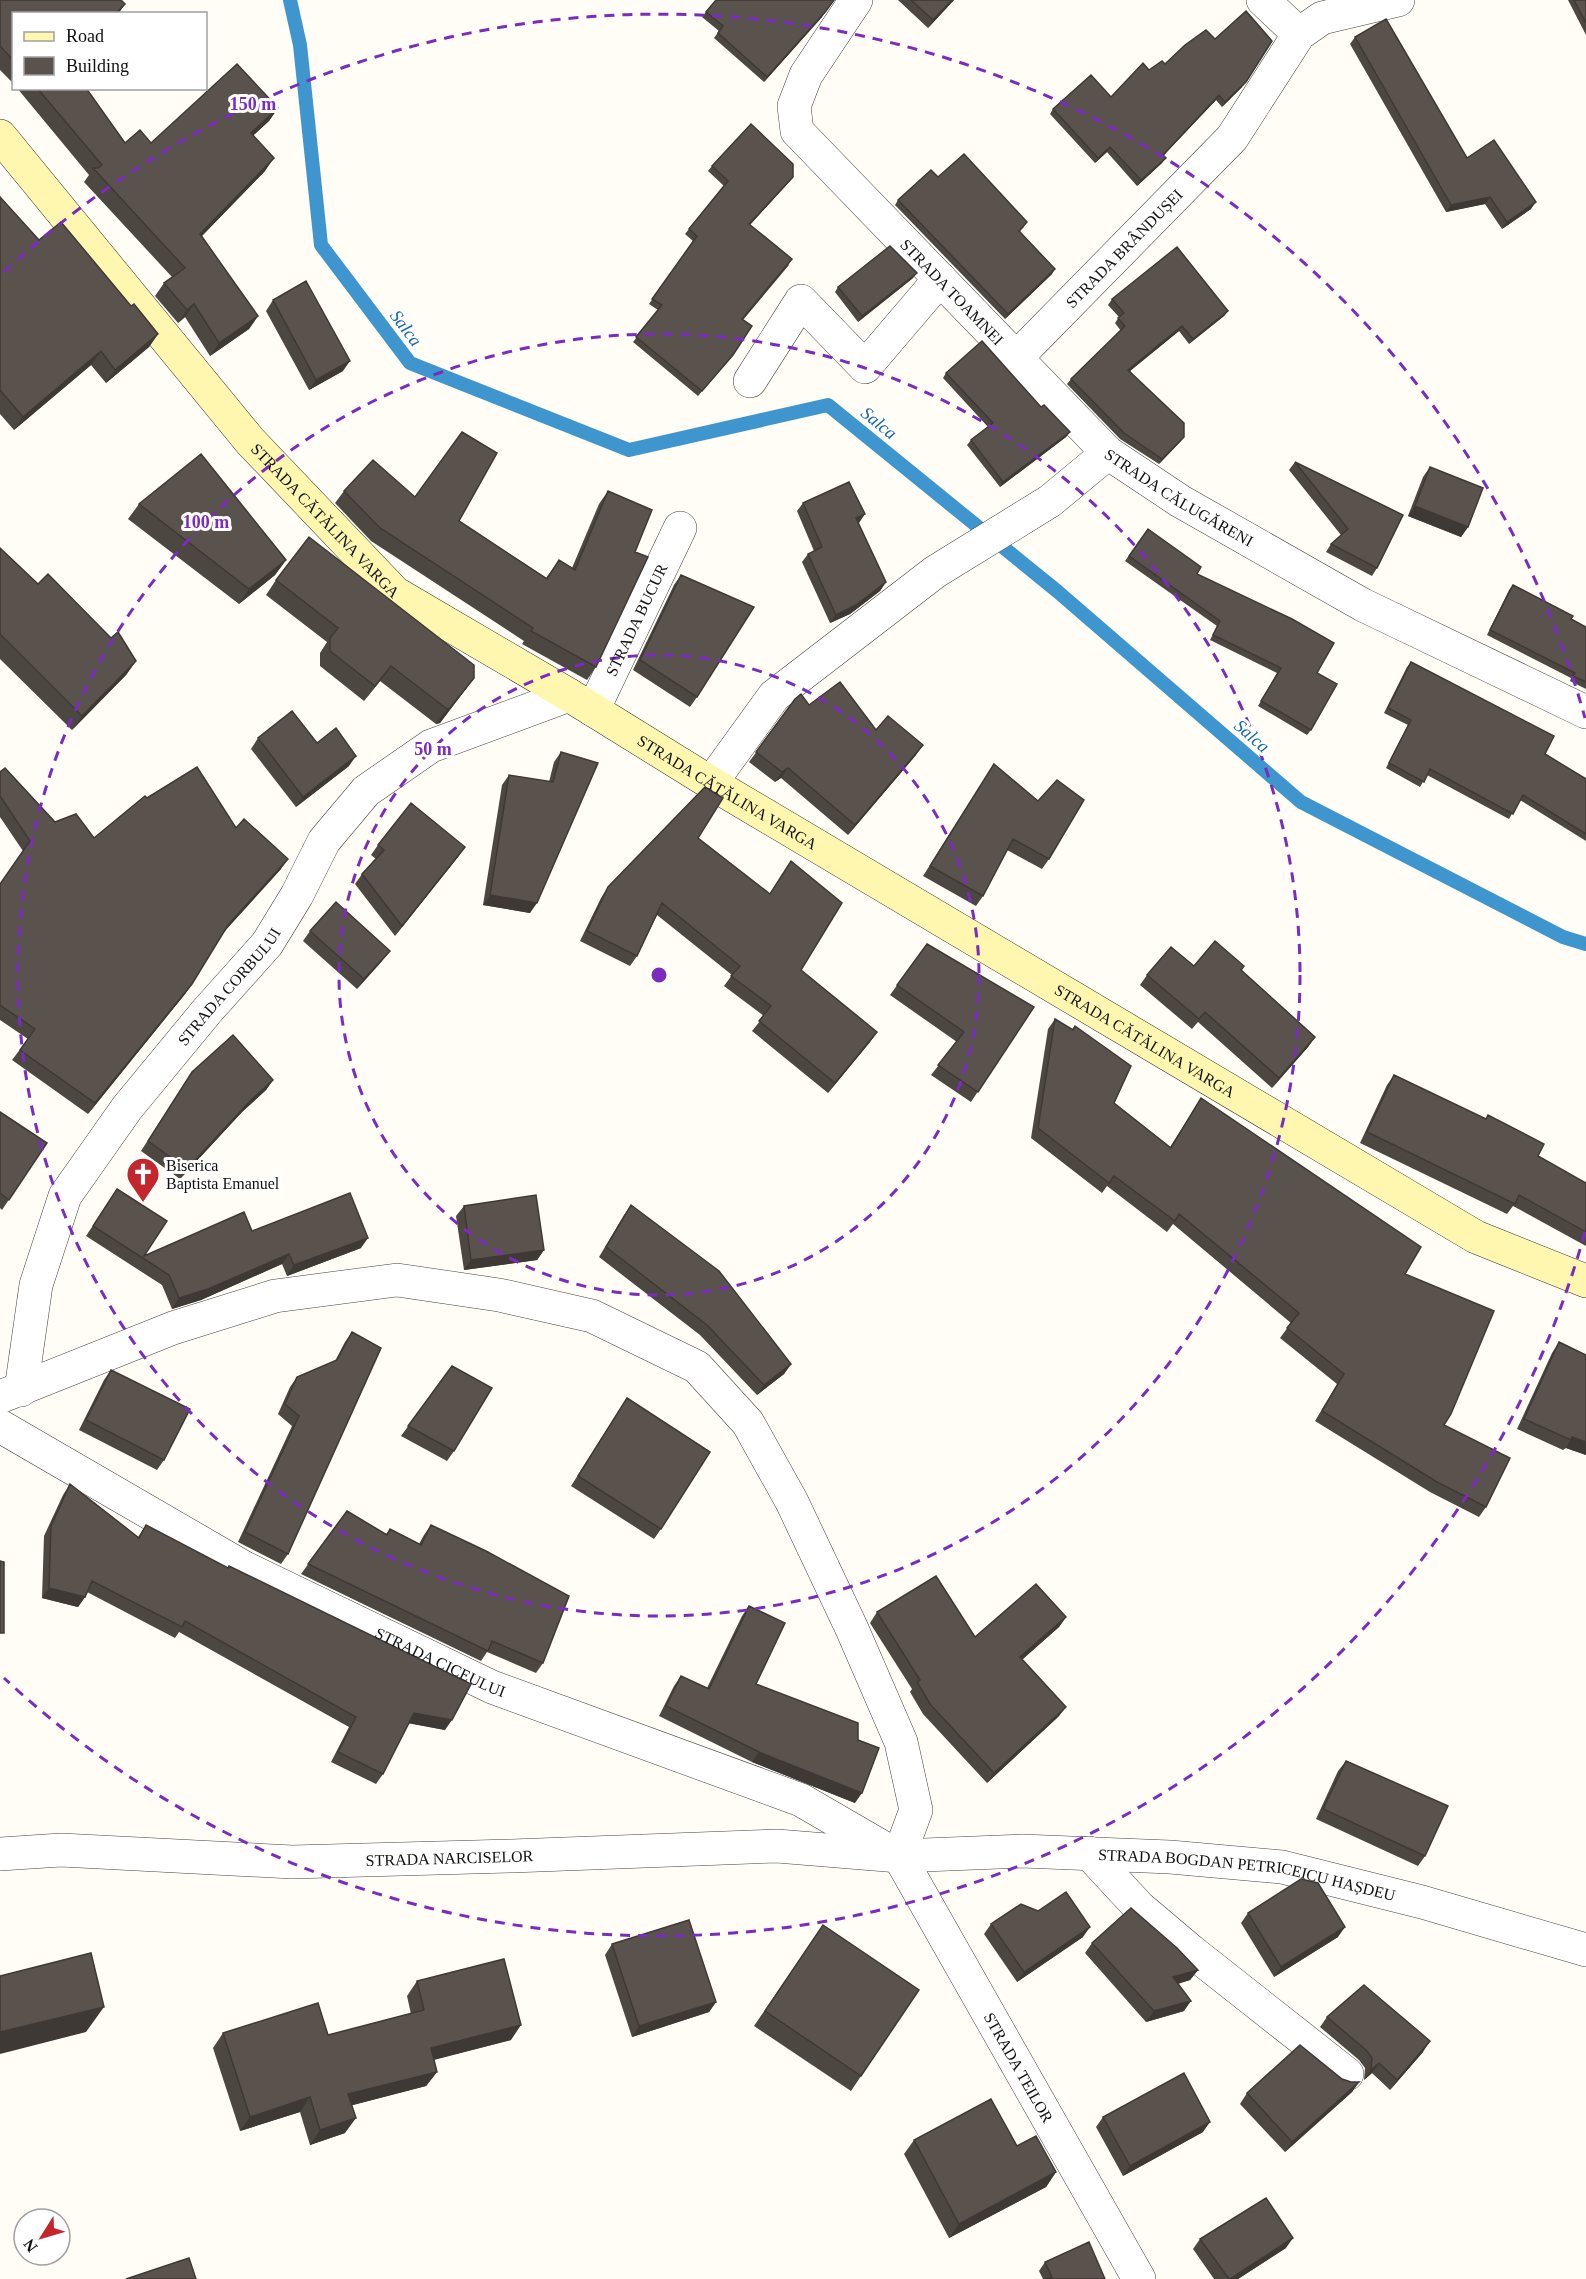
<svg xmlns="http://www.w3.org/2000/svg" width="1586" height="2279" viewBox="0 0 1586 2279" font-family="Georgia,serif">
  <style>
    .lines { fill: none; stroke-linecap: round; stroke-linejoin: round }
    .stream { stroke: #3f96cf; stroke-width: 14 }
    .minor-casing { stroke: #444; stroke-width: 34 }
    .secondary-casing { stroke: #333; stroke-width: 34 }
    .minor { stroke: #fff; stroke-width: 33 }
    .secondary { stroke: #fff6b0; stroke-width: 33 }
    .wall { fill: #4d4742 }
    .shaded-wall { fill: #3f3936 }
    .building { fill: #5a524d; stroke: #3f3936; stroke-width: 1.5 }
    .ring { fill: none; stroke: #7b2cbf; stroke-width: 3; stroke-dasharray: 10 8 }
    .labels { text-anchor: middle; dominant-baseline: central; stroke-width: 6; stroke-linejoin: round; paint-order: stroke }
    .street-label { font-size: 16px; fill: #111; stroke: #fff }
    .poi-label { font-size: 16px; fill: #111; stroke: #fff; text-anchor: start }
    .water-label { font-size: 18px; font-style: italic; fill: #1768a6; stroke: #fff }
    .centre { fill: #7b2cbf; stroke: #fff; stroke-width: 3 }
    .ring-label { font-size: 18px; text-anchor: middle; font-weight: bold; fill: #7b2cbf; stroke: #fff; stroke-width: 6; stroke-linejoin: round; paint-order: stroke }
  </style>
  <rect width="100%" height="100%" fill="#fffdf5"/>
  <g class="lines">
    <path class="stream" d="M290,0L300,45L321,245L410,363L629,450L828,405L1057,591L1301,802L1563,937L1586,944"/>
    <defs>
      <g id="minor">
        <path id="s1" d="M856,0L806,75L794,106L797,131L1108,453L1180,501L1363,605L1586,712"/>
        <path d="M1263,0L1299,34"/>
        <path id="s2" d="M1016,358L1232,138L1299,34L1322,18L1398,0"/>
        <path d="M750,381L801,301L865,367L940,279"/>
        <path id="s3" d="M593,710L680,528"/>
        <path d="M711,783L774,696L935,572L1050,501L1108,453"/>
        <path id="s4" d="M21,1390L36,1285L65,1196L127,1108L207,1011L267,944L297,895L324,841L366,791L431,746L569,695"/>
        <path d="M0,1397L173,1328L275,1296L397,1280L499,1295L592,1316L697,1367L748,1423L792,1502L852,1629L901,1742L916,1810L899,1856"/>
        <path id="s5" d="M0,1426L243,1567L492,1687L801,1800L889,1851"/>
        <path d="M1089,1853L1139,1907L1191,1951L1347,2074"/>
        <path id="s6" d="M0,1854L61,1850L292,1862L512,1856L777,1846L899,1856L1022,1851L1170,1857L1282,1867L1422,1902L1586,1950"/>
        <path id="s7" d="M899,1856L1139,2279"/>
      </g>
      <g id="secondary">
        <path id="s8" d="M0,136L250,441L395,593L569,695L711,783L1476,1237L1586,1281"/>
      </g>
    </defs>
    <use href="#minor" class="minor-casing"/>
    <use href="#secondary" class="secondary-casing"/>
    <use href="#minor" class="minor"/>
    <use href="#secondary" class="secondary"/>
  </g>
  <path class="wall" d="M0,0L125,4L118,14H14V84L0,70Z
    M898,0H954L928,28Z
    M1568,0H1586V35Z
    M706,12L822,17L764,82L714,38L719,31L702,17Z
    M1355,37L1467,158L1531,209L1502,229L1485,204L1446,212L1350,44Z
    M1165,64L1242,87L1222,107L1216,100L1164,155L1162,163L1137,186L1107,152L1095,163L1050,114L1053,109L1111,97Z
    M17,88H86L125,143H151L278,108L269,121L253,135L265,171L202,236L258,316L249,329L210,356L185,317L178,323L155,296L164,283L172,277L84,182L89,175Z
    M712,166L793,177L789,182L750,225L789,265L743,320L729,360L698,396L633,342L658,310L649,304L693,241L685,234L724,186L708,171Z
    M938,177L1024,227L1020,231L1052,274L1005,319L895,205L898,200Z
    M0,197L39,240L131,306L158,334L149,347L106,383L91,365L14,430L0,414Z
    M913,278L858,322L835,292L838,287Z
    M1112,299L1228,311L1224,316L1189,344L1179,331L1130,371L1184,437L1180,442L1159,464L1120,439L1067,384L1071,379L1121,331L1115,323L1119,317L1108,305Z
    M273,300L343,371L309,390L266,311Z
    M946,373L1041,407L1070,432L1066,437L1000,487L967,445L971,440L988,427L943,378Z
    M1295,462L1403,515L1377,568L1372,576L1326,552L1331,544L1341,535L1289,470Z
    M1430,467L1468,527L1461,537L1408,516L1423,477Z
    M344,491L415,497L459,521L546,578L559,560L572,568L599,504L608,491L635,552L596,667L587,680L522,644L524,641L371,541L335,503Z
    M803,503L859,523H858L886,582L880,591L850,614L830,623L802,562L808,554L814,551L797,511Z
    M139,504L286,560L275,575L239,604L128,519Z
    M1148,529L1197,574L1317,673L1311,730L1307,735L1258,706L1277,673L1210,640L1217,626L1125,561Z
    M0,548L38,584L111,638L136,661L126,675L72,730L0,659Z
    M681,575L697,697L690,707L633,670L674,585Z
    M276,580L474,678L440,723L436,724L380,681L364,701L320,666V653L327,642L266,595Z
    M1513,585L1571,619L1586,627V689L1570,681L1571,678L1487,635L1509,590Z
    M1411,662L1545,754L1586,779V841L1520,800L1509,819L1427,775L1420,787L1386,768L1408,725L1384,713L1407,667Z
    M795,699L876,730L916,755L848,835L781,778L775,782L749,762Z
    M258,738L317,743L349,766L296,807L251,749Z
    M561,752L530,913L483,905L502,785L509,775L549,782L554,762Z
    M994,764L1049,859L1042,869L1007,850L983,896L976,906L923,876Z
    M0,772L55,822L94,838L147,798L236,828L281,869L224,932L185,994L88,1114L12,1060L28,1039L0,1020V884L23,851L0,817Z
    M698,838L801,970L870,1042L828,1093L752,1031L764,1016L724,986L732,975L657,915L637,956L630,966L580,941L601,898L608,887Z
    M378,845L465,847L395,936L355,884L362,874L376,859L371,855Z
    M310,931L382,961L357,989L303,941Z
    M927,944L1034,1007L971,1102L931,1075L957,1042L890,995Z
    M1194,966L1241,970L1315,1037L1308,1047L1272,1088L1198,1022L1192,1029L1140,985L1147,975Z
    M1055,1019L1072,1029L1075,1026L1114,1103L1170,1147L1201,1098L1405,1274L1444,1425L1486,1507L1479,1517L1430,1492L1315,1421L1337,1384L1280,1338L1291,1323L1173,1224L1167,1232L1107,1186L1102,1193L1031,1138L1048,1029Z
    M192,1072L273,1080L266,1090L242,1112L180,1179L141,1151Z
    M1394,1075L1486,1119L1488,1115L1538,1156L1586,1183V1246L1513,1206L1507,1214L1360,1143L1387,1085Z
    M0,1112L47,1143L2,1210L0,1208Z
    M117,1189L144,1256L252,1231L361,1248L287,1276L282,1264L201,1300L172,1309L162,1285L86,1236Z
    M631,1205L791,1364L784,1374L757,1395L700,1335L599,1257L624,1215Z
    M464,1206L544,1250L537,1260L464,1270L456,1216Z
    M352,1332L288,1554L281,1564L238,1542L292,1426L278,1414L290,1387L297,1377L335,1361L345,1342Z
    M1559,1342L1586,1355V1455L1566,1448L1563,1450L1517,1429L1552,1353Z
    M452,1366L454,1451L447,1461L401,1436Z
    M111,1370L164,1460L157,1470L79,1430L104,1380Z
    M627,1398L661,1529L654,1539L571,1486Z
    M70,1484L138,1537L146,1525L445,1730L409,1723L383,1774L376,1784L331,1762L349,1727L179,1632L175,1638L87,1592L85,1597L78,1607L42,1598L44,1536L63,1495Z
    M347,1511L386,1534L390,1529L419,1544L424,1535L431,1525L543,1663L536,1673L487,1652L481,1661L301,1574Z
    M749,1606L756,1684L858,1740L855,1803L752,1762L659,1716L674,1686L681,1676L707,1688L742,1616Z
    M877,1612L975,1637L1066,1617L1059,1627L1022,1660L1066,1707L1058,1717L987,1783L923,1714L910,1692L912,1689L870,1623Z
    M1346,1761L1425,1856L1418,1866L1316,1819L1338,1771Z
    M1248,1913L1338,1937L1274,1977L1241,1923Z
    M991,1924L1083,1937L1017,1982L984,1934Z
    M823,1925L919,1990L851,2091L754,2026Z
    M1092,1943L1198,1970L1190,1980L1178,1984L1184,2011L1146,2022L1085,1953Z
    M612,1944L716,2002L709,2012L632,2037L605,1955Z
    M417,1981L511,2040L434,2060L437,2072L426,2086L352,2105L345,2133L310,2145L300,2112L240,2131L213,2048L223,2033L328,2035L411,2014L407,1996Z
    M1327,2017L1423,2052L1390,2090L1372,2073L1364,2080L1365,2068L1359,2060L1320,2027Z
    M1342,2079L1351,2082H1359L1352,2092L1285,2152L1240,2104L1247,2093Z
    M1103,2117L1203,2132L1123,2176L1096,2127Z
    M914,2140L1017,2146L1056,2172L1046,2187L949,2238L904,2154Z
    M1200,2239L1286,2248L1238,2279H1214L1193,2249Z
    M1045,2262L1105,2279H1043L1039,2271Z"/>
  <path class="shaded-wall" d="M952,0H954L928,28L933,20Z
    M125,4L118,14H115Z
    M826,11L822,17L764,82L767,77Z
    M1246,82L1242,87L1222,107L1225,102Z
    M1219,95L1216,100L1159,160L1163,155Z
    M278,108L269,121L242,146L251,133Z
    M1110,147L1107,152L1095,163L1098,158Z
    M274,158L265,171L191,247L200,234Z
    M1166,158L1162,163L1137,186L1141,180Z
    M793,177L789,182L746,229L749,224Z
    M1490,197L1485,204L1446,212L1451,205Z
    M1536,202L1531,209L1502,229L1507,222Z
    M1055,269L1052,274L1005,319L1008,314Z
    M917,273L913,278L858,322L862,316Z
    M194,304L185,317L178,323L187,310Z
    M1228,311L1224,316L1189,344L1193,339Z
    M258,316L249,329L210,356L219,343Z
    M1182,326L1179,331L1125,375L1128,370Z
    M158,334L149,347L106,383L115,370Z
    M101,351L91,365L14,430L23,417Z
    M350,361L343,371L309,390L316,380Z
    M1070,432L1066,437L1000,487L1003,482Z
    M1184,437L1180,442L1159,464L1162,459Z
    M1415,506L1468,527L1461,537L1408,516Z
    M865,514L859,523L850,526L856,518Z
    M286,560L275,575L239,604L249,589Z
    M886,582L880,591L850,614L830,623L836,615Z
    M136,661L126,675L72,730L82,716Z
    M391,666L380,681L364,701L375,686Z
    M474,678L440,723L436,724L447,709Z
    M923,745L916,755L848,835L855,825Z
    M356,756L349,766L296,807L303,797Z
    M788,768L781,778L775,782L782,772Z
    M465,847L458,857L395,936L402,926Z
    M288,859L281,869L221,935L228,925Z
    M490,895L537,903L530,913L483,905Z
    M390,951L382,961L357,989L364,979Z
    M192,984L185,994L88,1114L95,1103Z
    M877,1032L870,1042L828,1093L835,1083Z
    M1315,1037L1308,1047L1272,1088L1279,1078Z
    M273,1080L266,1090L242,1112L180,1179L187,1169L249,1102Z
    M368,1238L361,1248L287,1276L294,1265Z
    M544,1250L537,1260L464,1270L471,1260Z
    M289,1254L282,1264L201,1300L172,1309L179,1298Z
    M791,1364L784,1374L757,1395L764,1385Z
    M1572,1437L1586,1442V1455L1566,1448Z
    M49,1588L85,1597L78,1607L42,1598Z
    M1066,1617L1059,1627L1013,1667L1020,1657Z
    M1066,1707L1058,1717L987,1783L994,1773Z
    M414,1713L452,1720L445,1730L407,1723Z
    M759,1752L862,1793L855,1803L752,1762Z
    M1090,1927L1083,1937L1017,1982L1024,1972Z
    M1345,1927L1338,1937L1274,1977L1281,1967Z
    M1198,1970L1190,1980L1166,1987L1173,1977Z
    M1191,2001L1184,2011L1146,2022L1154,2011Z
    M716,2002L709,2012L632,2037L639,2026Z
    M104,2007L86,2032L0,2054V2032Z
    M521,2025L511,2040L420,2063L431,2048Z
    M1430,2041L1423,2052L1390,2090L1397,2080Z
    M1379,2063L1372,2073L1364,2080L1371,2070Z
    M437,2072L426,2086L338,2109L348,2094Z
    M1359,2082L1352,2092L1285,2152L1292,2142Z
    M310,2097L300,2112L240,2131L250,2117Z
    M356,2118L345,2133L310,2145L320,2130Z
    M1210,2122L1203,2132L1123,2176L1130,2166Z
    M1056,2172L1046,2187L949,2238L959,2224Z
    M1293,2238L1286,2248L1238,2279H1230Z"/>
  <path class="building" d="M0,0H121L125,4L115,14H14V61L0,46Z
    M716,0H834L826,11L767,77L718,33L723,26L706,12Z
    M911,0H952L933,20Z
    M1574,0H1586V23Z
    M1246,11L1272,41L1246,82L1225,102L1219,95L1163,155L1166,158L1141,180L1110,147L1098,158L1053,109L1091,75L1111,97L1143,63L1149,70L1162,61L1165,64L1185,45L1206,30L1215,39Z
    M1386,19L1467,158L1494,140L1536,202L1507,222L1490,197L1451,205L1355,37Z
    M237,64L278,108L251,133L274,158L200,234L258,316L219,343L194,304L187,310L164,283L185,268L93,168H98L102,165L37,88H86L125,143L140,130L151,143Z
    M751,124L793,164V177L749,224L792,259L742,319L752,326L733,355L702,391L636,337L662,305L652,299L697,236L689,229L728,181L712,166Z
    M964,154L1027,222L1019,231L1055,269L1008,314L898,200L931,170L938,177Z
    M0,197L39,240L61,222L131,306L134,304L158,334L115,370L101,351L23,417L0,390Z
    M890,246L917,273L862,316L838,287Z
    M1177,247L1228,311L1193,339L1182,326L1128,370L1184,423V437L1162,459L1124,433L1071,379L1125,326L1118,318L1124,313L1112,299Z
    M306,281L350,361L316,380L273,300Z
    M982,341L1041,407L1044,405L1070,432L1003,482L971,440L993,423L946,373Z
    M462,432L497,453L459,521L547,579L559,560L575,570L608,491L652,510L635,552L648,557L596,667L531,631L533,628L380,528L344,491L373,460L415,497Z
    M201,454L286,560L249,589L139,504Z
    M1295,462L1403,515L1377,568L1331,544L1348,529Z
    M1430,467L1483,488L1468,527L1415,506Z
    M849,482L865,514L856,518L886,582L856,605L836,615L808,554L822,547L803,503Z
    M1148,529L1201,567L1197,574L1292,619L1334,643L1317,673L1337,684L1311,730L1261,701L1281,668L1213,635L1220,621L1129,556Z
    M309,537L474,665V678L450,708L447,709L391,666L375,686L330,651V638L338,628L276,580Z
    M0,548L38,584L48,574L111,638L118,632L136,661L82,716L0,634Z
    M681,575L754,607L697,697L640,660Z
    M1513,585L1573,616L1571,619L1586,627V682L1573,676L1575,673L1490,630Z
    M1411,662L1554,736L1545,754L1586,779V834L1523,795L1513,814L1430,769L1424,782L1389,763L1411,720L1388,708Z
    M840,682L876,730L888,716L923,745L855,825L788,768L782,772L756,752L795,699L801,694L809,705Z
    M292,711L317,743L336,728L356,756L303,797L258,738Z
    M561,752L598,763L537,903L490,895L509,775L553,782Z
    M994,764L1038,801L1057,780L1084,800L1049,859L1013,839L983,896L930,866Z
    M197,767L236,828L244,819L288,859L228,925L192,984L95,1103L20,1050L35,1029L0,1005V884L30,841L0,796V772L5,768L55,822L76,814L94,838L145,796L147,798Z
    M705,787L723,798L698,838L770,894L791,861L842,903L801,970L877,1032L835,1083L759,1021L771,1006L731,976L740,966L662,903L637,956L587,931L608,887Z
    M411,803L465,847L402,926L362,874L384,850L378,845Z
    M336,902L390,951L364,979L310,931Z
    M1215,941L1244,966L1241,970L1315,1037L1279,1078L1205,1012L1199,1019L1147,975L1171,947L1194,966Z
    M927,944L1034,1007L978,1092L938,1065L964,1032L897,985Z
    M1055,1019L1073,1030L1075,1026L1131,1066L1114,1103L1171,1148L1201,1098L1421,1247L1405,1274L1494,1311L1451,1414L1444,1425L1510,1458L1486,1507L1437,1482L1322,1411L1344,1374L1287,1328L1299,1313L1179,1214L1175,1221L1114,1176L1109,1183L1038,1128Z
    M233,1035L273,1080L249,1102L187,1169L148,1141L192,1072Z
    M1394,1075L1486,1119L1488,1115L1544,1144L1538,1156L1586,1183V1232L1519,1195L1515,1204L1367,1132Z
    M0,1112L47,1143L9,1200L0,1193Z
    M117,1189L167,1221L144,1256L244,1212L252,1231L350,1193L368,1238L294,1265L289,1254L208,1289L179,1298L169,1275L93,1226Z
    M536,1195L544,1250L471,1260L464,1206Z
    M631,1205L719,1271L791,1364L764,1385L707,1325L606,1247Z
    M352,1332L381,1348L288,1554L245,1532L299,1416L285,1404L297,1377L337,1360Z
    M1559,1342L1586,1355V1442L1572,1437L1571,1440L1524,1419Z
    M452,1366L492,1388L454,1451L408,1426Z
    M111,1370L190,1409L164,1460L86,1420Z
    M627,1398L710,1452L661,1529L578,1476Z
    M70,1484L139,1538L146,1525L228,1568L229,1566L471,1684L452,1720L414,1713L383,1774L338,1752L356,1717L185,1621L182,1627L92,1581L85,1597L49,1588L51,1526Z
    M347,1511L387,1535L390,1529L421,1545L431,1525L486,1551L569,1596L543,1663L492,1641L488,1651L308,1564Z
    M0,1561L4,1562V1633H0Z
    M936,1576L975,1637L1036,1584L1066,1617L1020,1657L1066,1707L994,1773L930,1704L917,1682L920,1680L877,1612Z
    M749,1606L785,1623L756,1684L858,1723V1740L879,1748L862,1793L759,1752L666,1706L681,1676L709,1689Z
    M1346,1761L1448,1806L1425,1856L1323,1809Z
    M1301,1879L1318,1883L1345,1927L1281,1967L1248,1913Z
    M1066,1892L1090,1927L1024,1972L991,1924L1021,1904L1038,1911Z
    M1131,1908L1177,1948L1198,1970L1173,1977L1191,2001L1154,2011L1092,1943Z
    M689,1920L716,2002L639,2026L612,1944Z
    M823,1925L919,1990L861,2076L765,2011Z
    M91,1953L104,2007L0,2032V1976Z
    M504,1959L521,2025L431,2048L437,2072L348,2094L356,2118L320,2130L310,2097L250,2117L223,2033L318,2003L328,2035L424,2010L417,1981Z
    M1364,1985L1430,2041L1397,2080L1379,2063L1371,2070L1372,2058L1366,2050L1327,2017Z
    M1300,2045L1342,2079L1351,2082H1359L1292,2142L1247,2093Z
    M1184,2073L1210,2122L1130,2166L1103,2117Z
    M991,2099L1017,2146L1036,2136L1056,2172L959,2224L914,2140Z
    M1266,2198L1293,2238L1230,2279H1229L1200,2239Z
    M1089,2242L1105,2279H1044L1052,2277L1045,2262Z
    M189,2258L196,2279H126Z"/>
  <g class="ring">
    <circle cx="659" cy="975" r="320"/>
    <circle cx="659" cy="975" r="641"/>
    <path d="M1585 1232A961 961 0 0 1 4 1678M4 272A961 961 0 0 1 1585 718"/>
  </g>
  <defs>
    <symbol id="church-pin" viewBox="-11 -11 22 30"><path d="M0 17L-7.5 6A9.5 9.5 0 1 1 7.5 6Z" fill="#c4262e" stroke="#fff"/><path d="M-1.2-6h2.4v3.5h3.3v2.4h-3.3V6h-2.4V-.1h-3.3v-2.4h3.3Z" fill="#fff"/></symbol>
  </defs>
  <g fill-rule="evenodd">
    <use href="#church-pin" x="124" y="1155" width="38" height="52"/>
  </g>
  <g class="labels">
    <g class="street-label">
      <text stroke="none"><textPath href="#s2" startOffset="154">STRADA BRÂNDUȘEI</textPath></text>
      <text stroke="none"><textPath href="#s1" startOffset="372">STRADA TOAMNEI</textPath></text>
      <text stroke="none"><textPath href="#s1" startOffset="680">STRADA CĂLUGĂRENI</textPath></text>
      <text stroke="none"><textPath href="#s8" startOffset="504">STRADA CĂTĂLINA VARGA</textPath></text>
      <text stroke="none"><textPath href="#s3" startOffset="100">STRADA BUCUR</textPath></text>
      <text stroke="none"><textPath href="#s8" startOffset="992">STRADA CĂTĂLINA VARGA</textPath></text>
      <text stroke="none"><textPath href="#s4" startOffset="466">STRADA CORBULUI</textPath></text>
      <text stroke="none"><textPath href="#s8" startOffset="1478">STRADA CĂTĂLINA VARGA</textPath></text>
      <text stroke="none"><textPath href="#s5" startOffset="500">STRADA CICEULUI</textPath></text>
      <text stroke="none"><textPath href="#s6" startOffset="450">STRADA NARCISELOR</textPath></text>
      <text stroke="none"><textPath href="#s6" startOffset="1250">STRADA BOGDAN PETRICEICU HAȘDEU</textPath></text>
      <text stroke="none"><textPath href="#s7" startOffset="243">STRADA TEILOR</textPath></text>
    </g>
    <g class="poi-label">
      <text x="166" y="1165">Biserica<tspan x="166" dy="18">Baptista Emanuel</tspan></text>
    </g>
    <g class="water-label">
      <text transform="translate(406 328) rotate(53)">Salca</text>
      <text transform="translate(879 423) rotate(39)">Salca</text>
      <text transform="translate(1252 736) rotate(41)">Salca</text>
    </g>
  </g>
  <circle cx="659" cy="975" r="9" class="centre"/>
  <g class="ring-label">
    <text x="253" y="110">150 m</text>
    <text x="206" y="528">100 m</text>
    <text x="433" y="755">50 m</text>
  </g>
  <rect x="12" y="12" width="195" height="78" fill="#ffffff" stroke="#a0a0a0" stroke-width="1.5"/>
  <rect x="24" y="32" width="30" height="9" fill="#fff6b0" stroke="#a0a0a0" stroke-width="1.5"/>
  <text x="66" y="42" font-size="18" fill="#111111">Road</text>
  <rect x="24" y="57" width="30" height="18" fill="#5a524d" stroke="#a0a0a0" stroke-width="1.5"/>
  <text x="66" y="72" font-size="18" fill="#111111">Building</text>
  <g transform="translate(42 2237) rotate(233)"><circle r="28" fill="#ffffff" stroke="#a0a0a0" stroke-width="1.5"/>
  <path d="M0-4.5L10 22L0 15L-10 22Z" fill="#c4262e"/>
  <text y="-9" font-size="16" font-weight="bold" text-anchor="middle" fill="#111111">N</text>
  </g>
</svg>
